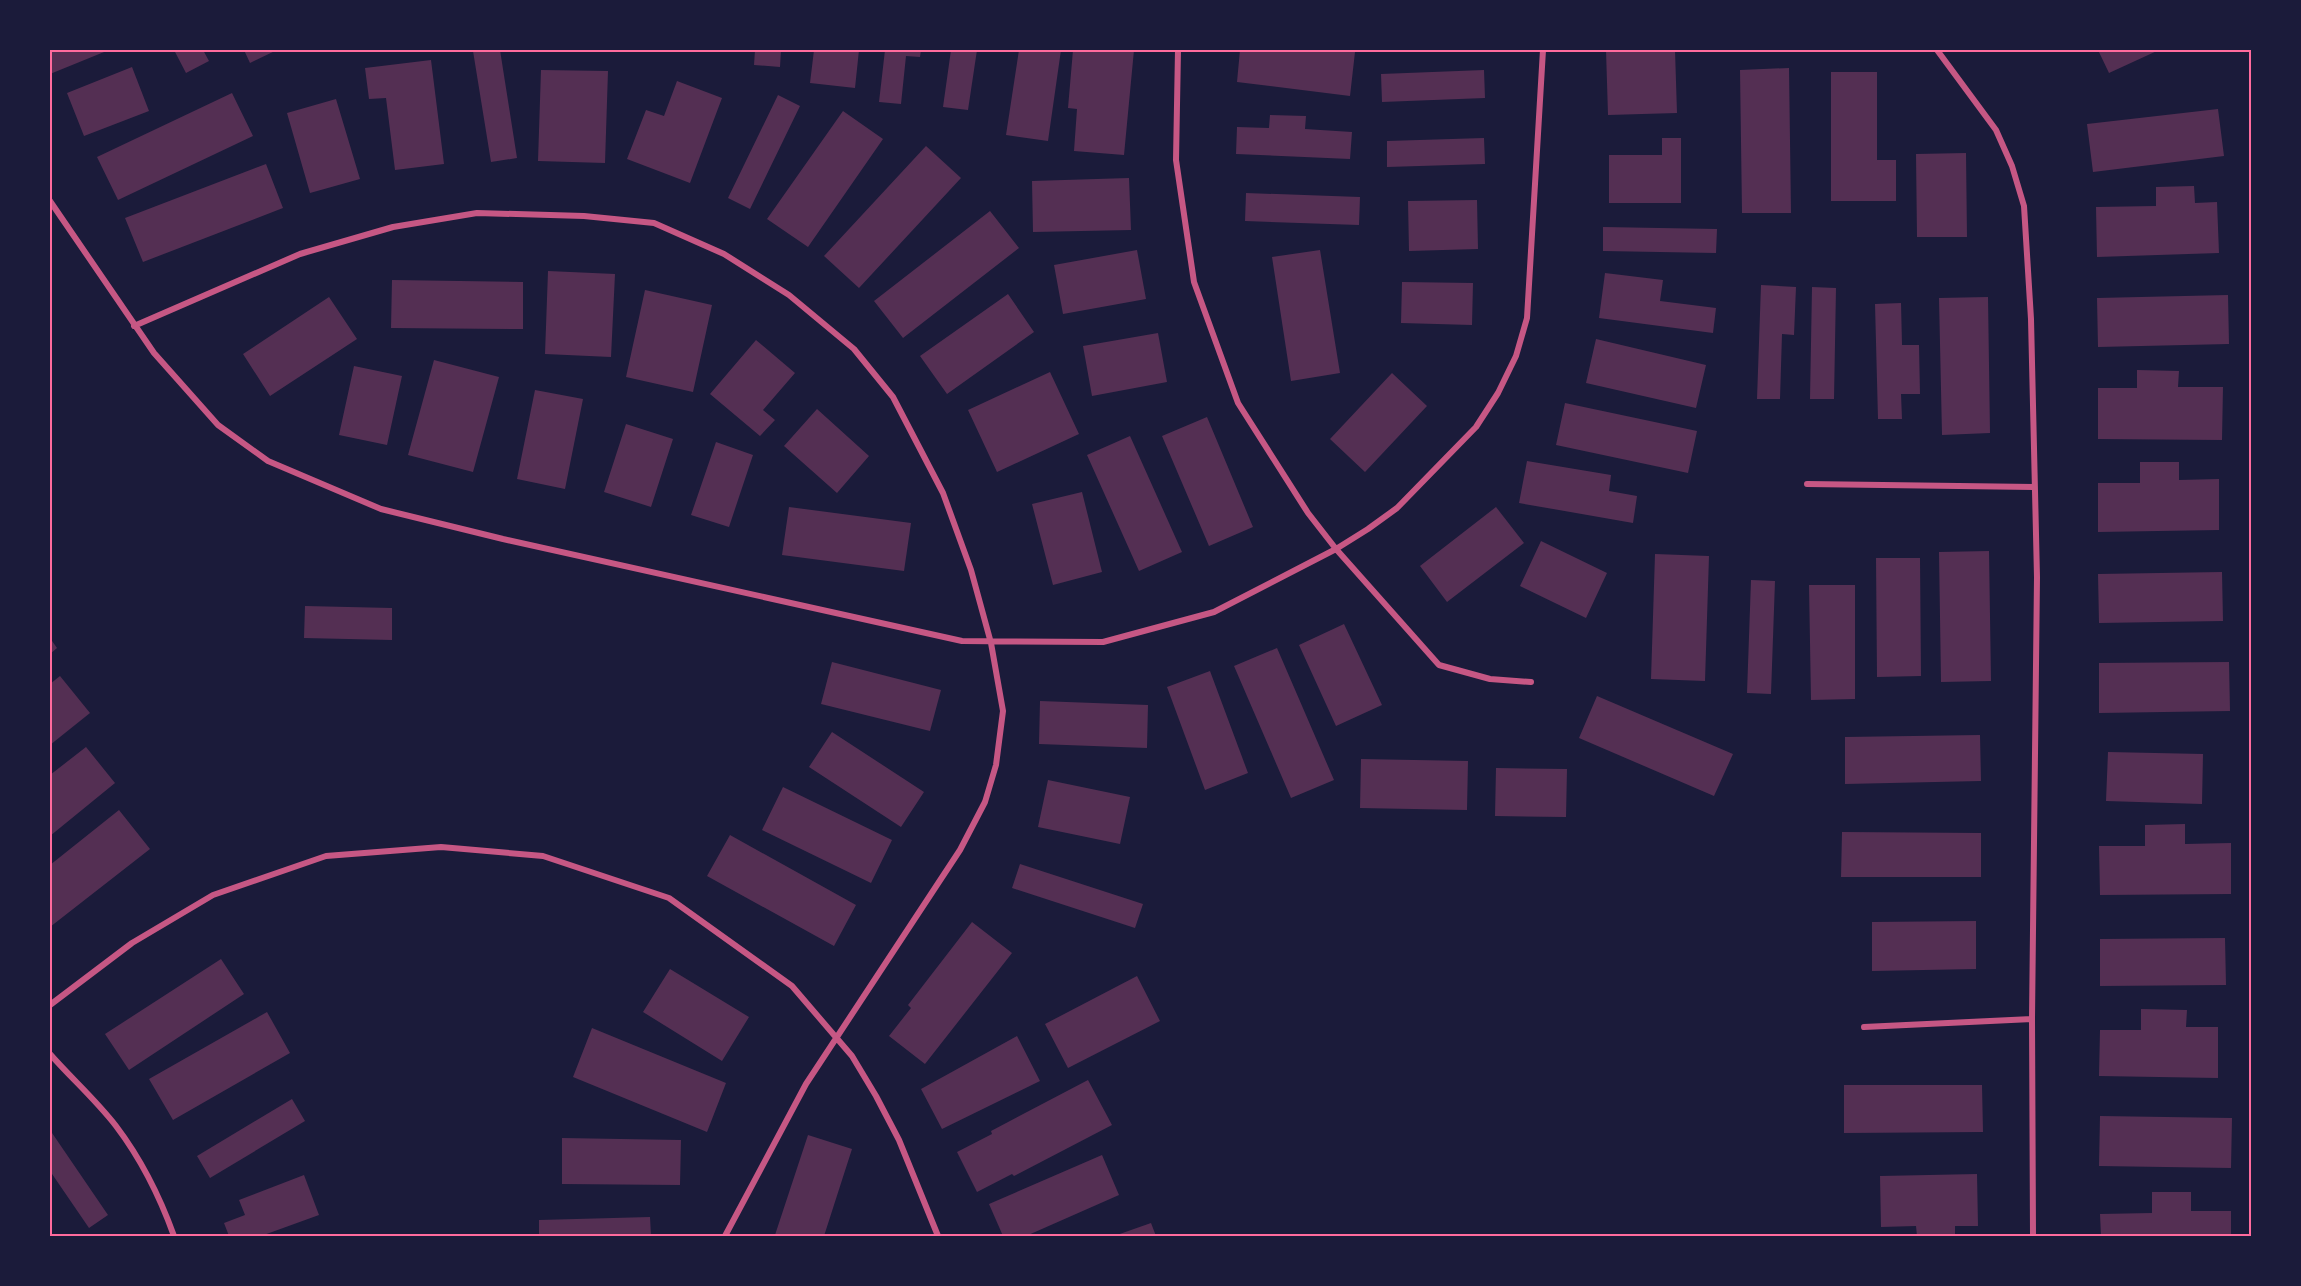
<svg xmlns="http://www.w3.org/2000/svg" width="2301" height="1286" viewBox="0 0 2301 1286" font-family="Overpass,sans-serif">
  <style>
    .building { fill: #542f53 }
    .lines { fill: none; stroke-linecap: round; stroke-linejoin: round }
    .minor { stroke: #c65784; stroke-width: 6 }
    .neatline { fill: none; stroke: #ff6b9d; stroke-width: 2 }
  </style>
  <rect width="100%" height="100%" fill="#1b1b3a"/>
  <path class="building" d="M50,50H109L50,74Z
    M174,50H203L209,61L186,73Z
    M244,50H277L250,63Z
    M485,50H500L517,158L491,162L473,51Z
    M755,50H781L780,67L754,65Z
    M814,50H859L855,88L810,83Z
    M885,50H921L920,57L906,56L901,104L879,102Z
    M951,50H977L968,110L943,107Z
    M1019,50H1061L1048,141L1006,135Z
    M1073,50H1134L1124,155L1074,151L1077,109L1068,108Z
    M1240,50H1334L1355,52L1350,96L1237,82Z
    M1606,50H1675L1677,113L1608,115Z
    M2098,50H2159L2109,73Z
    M431,60L444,164L395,170L386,98L369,99L365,68Z
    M132,67L149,111L84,136L67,93Z
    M1789,68L1791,213H1742L1740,70Z
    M541,70L608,71L605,163L538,161Z
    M1484,70L1485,98L1382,102L1381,74Z
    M1831,72H1877V160H1896V201H1831Z
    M677,81L722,98L690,183L627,159L646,110L664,116Z
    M232,93L253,136L118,200L97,157Z
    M778,95L800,106L750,209L728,198Z
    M336,99L360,179L310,193L287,113Z
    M2218,109L2224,156L2093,172L2087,124Z
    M843,111L883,139L808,247L767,219Z
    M1270,115L1306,116L1305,129L1352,132L1350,159L1236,154L1237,127L1269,128Z
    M1484,138L1485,164L1387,167V141Z
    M1662,138H1681V203H1609V155H1662Z
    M926,146L961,178L859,288L824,256Z
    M1966,153L1967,237H1917L1916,154Z
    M266,164L283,208L143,262L125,218Z
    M1129,178L1131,230L1033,232L1032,181Z
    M2194,186L2195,203L2217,202L2219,253L2097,257L2096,207L2156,206V187Z
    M1246,193L1360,197L1359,225L1245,221Z
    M1477,200L1478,249L1409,251L1408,201Z
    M990,211L1019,248L903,338L874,301Z
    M1603,227L1717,229L1716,253L1603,251Z
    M1137,250L1146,299L1063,314L1054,265Z
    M1320,250L1340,373L1291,381L1272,257Z
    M548,271L615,274L611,357L545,354Z
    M1605,273L1663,280L1660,301L1716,308L1713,333L1599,318Z
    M392,280L523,282V329L391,328Z
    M1402,282L1473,283L1472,325L1401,323Z
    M1761,285L1796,287L1794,335L1782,334L1780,399H1757Z
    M1812,287L1836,288L1834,399H1810Z
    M645,290L712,305L693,392L626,377Z
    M1008,294L1034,332L947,394L920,356Z
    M2228,295L2229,344L2098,347L2097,298Z
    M329,297L357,339L270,396L243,354Z
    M1988,297L1990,433L1942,435L1939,298Z
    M1901,303L1902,345H1919L1920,394H1901L1902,419H1878L1875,304Z
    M1158,333L1167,382L1092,396L1083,346Z
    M1596,339L1706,365L1696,408L1586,383Z
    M756,340L795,373L763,410L775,420L760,436L710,394Z
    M434,360L499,377L473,472L408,455Z
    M354,366L402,376L387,445L339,435Z
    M2137,370L2179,371L2178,387H2223L2222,440L2098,439V388H2137Z
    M1050,372L1079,434L997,472L968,410Z
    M1392,373L1427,406L1365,472L1330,439Z
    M535,390L583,399L565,489L517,479Z
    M1565,403L1697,431L1688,473L1556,445Z
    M817,409L869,456L837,493L784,446Z
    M1207,417L1253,527L1209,546L1162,436Z
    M626,424L673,439L651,507L604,492Z
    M1130,436L1182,552L1139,571L1087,455Z
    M716,442L753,455L729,527L691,515Z
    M1527,461L1611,475L1609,491L1637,496L1633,523L1519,503Z
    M2140,462H2179V480L2219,479V530L2098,532V483H2140Z
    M1082,492L1102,572L1053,585L1032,504Z
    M789,507L911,523L904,571L782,555Z
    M1496,507L1524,543L1447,602L1420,566Z
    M1541,541L1607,573L1586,618L1520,586Z
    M1989,551L1991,681L1941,682L1939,552Z
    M1655,554L1709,556L1705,681L1651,679Z
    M1876,558H1920L1921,676L1877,677Z
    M2222,572L2223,621L2099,623L2098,574Z
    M1751,580L1775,581L1771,694L1747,693Z
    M1809,585H1855V699L1811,700Z
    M305,606L392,608V640L304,638Z
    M1344,624L1382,705L1336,726L1299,645Z
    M50,638L57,648L50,654Z
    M1277,648L1334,780L1291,798L1234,666Z
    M832,662L941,690L930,731L821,704Z
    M2229,662L2230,711L2099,713V663Z
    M1210,671L1248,773L1205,790L1167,687Z
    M60,676L90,713L50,745V684Z
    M1597,696L1733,754L1714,796L1579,738Z
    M1040,701L1148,705L1147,748L1039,744Z
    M832,732L924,792L901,827L809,767Z
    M1980,735L1981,781L1845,784V737Z
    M86,747L115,783L50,836V775Z
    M2108,752L2203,754L2202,804L2106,801Z
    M1361,759L1468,761L1467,810L1360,808Z
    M1496,768L1567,769L1566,817L1495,816Z
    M1048,780L1130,797L1120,844L1038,827Z
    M783,787L892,840L871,883L762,830Z
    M119,810L150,849L50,927V865Z
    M2185,824V844L2231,843V894L2100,895L2099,846H2145V825Z
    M1842,832L1981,833V877H1841Z
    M730,835L856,905L834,946L707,876Z
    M1020,864L1143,904L1135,928L1012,888Z
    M1976,921V969L1872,971V922Z
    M972,922L1012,953L925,1064L889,1036L911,1008L908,1005Z
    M2225,938L2226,985L2100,986V939Z
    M221,959L244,994L129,1070L105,1034Z
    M670,969L749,1017L722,1061L643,1012Z
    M1137,976L1160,1021L1068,1068L1045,1024Z
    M2141,1009L2187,1010L2186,1027H2218V1078L2099,1076L2100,1030H2141Z
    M267,1012L290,1053L173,1120L149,1079Z
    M592,1028L726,1083L707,1132L573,1077Z
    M1017,1036L1040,1081L942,1129L921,1089Z
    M1088,1080L1112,1125L1014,1176L1012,1174L977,1192L957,1152L992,1134L991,1131Z
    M1844,1085H1982L1983,1132L1844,1133Z
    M292,1099L305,1121L210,1178L197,1156Z
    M2100,1116L2232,1118L2231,1168L2099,1166Z
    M50,1130L108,1215L89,1228L50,1171Z
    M808,1135L852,1149L824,1236H780L775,1235Z
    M562,1138L681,1140L680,1185L562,1184Z
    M1102,1155L1119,1195L1026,1236H1003L989,1204Z
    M1977,1174L1978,1226H1955V1236H1917L1916,1226L1881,1227L1880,1176Z
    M304,1175L319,1215L261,1236H229L224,1223L245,1215L239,1200Z
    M2152,1192H2191V1211H2231V1236H2101L2100,1214L2152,1213Z
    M650,1217L651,1236H539V1220Z
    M1151,1223L1156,1236H1114Z"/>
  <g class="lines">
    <path class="minor" d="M1178,50L1176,160L1194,282L1238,403L1308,513L1336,549L1439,665L1490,679L1531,682
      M1937,50L1996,130L2012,166L2024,206L2031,319L2037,577L2032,1019L2033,1236
      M50,201L154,353L218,425L268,461L381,509L503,539L962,641L1103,642L1214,612L1336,549L1368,529L1397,508L1476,427L1498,393L1516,356L1527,318L1543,50
      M134,326L300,254L393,227L477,213L584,216L654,223L724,254L789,295L854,349L893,397L943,493L971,570L991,643L1003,711L996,765L985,802L960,850L806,1084L725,1236
      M1807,484L2034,487
      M50,1005L132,943L213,895L326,856L441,847L543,856L669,898L792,986L852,1056L876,1096L899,1140L938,1236
      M1864,1027L2032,1019
      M50,1054C71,1078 96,1100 116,1126C141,1159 160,1197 174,1236"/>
  </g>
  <rect width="2301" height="1286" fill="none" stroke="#1b1b3a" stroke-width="102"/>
  <rect x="51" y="51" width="2199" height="1184" class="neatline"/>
</svg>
